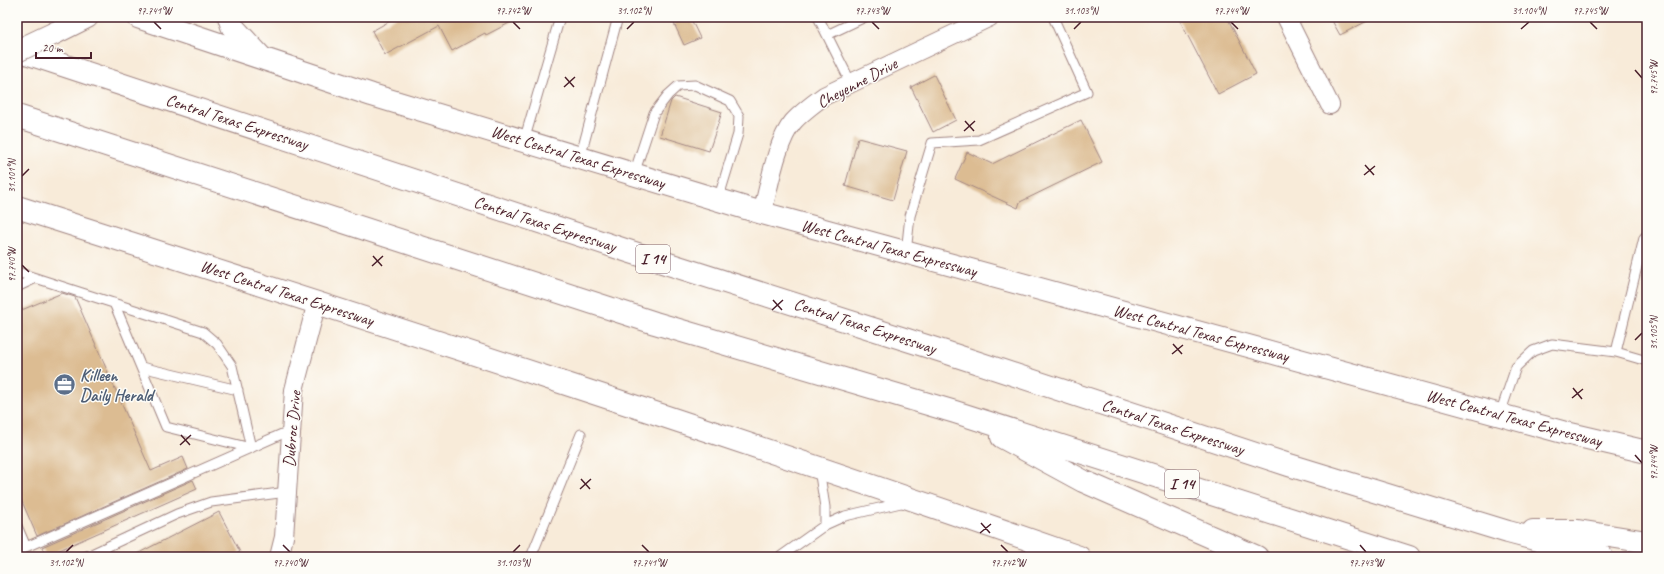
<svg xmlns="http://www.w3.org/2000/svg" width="1664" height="574" viewBox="0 0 1664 574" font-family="Caveat,sans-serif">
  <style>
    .building { fill: #dcbc92 }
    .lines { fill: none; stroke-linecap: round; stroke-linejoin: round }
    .service-casing { stroke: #a18582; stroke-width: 11 }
    .minor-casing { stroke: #a18582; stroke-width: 20 }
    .tertiary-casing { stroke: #a18582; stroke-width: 24 }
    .secondary-casing { stroke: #a18582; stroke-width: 24 }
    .motorway-casing { stroke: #a18582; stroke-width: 24 }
    .service { stroke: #fff; stroke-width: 9 }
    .minor { stroke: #fff; stroke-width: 18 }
    .tertiary { stroke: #fff; stroke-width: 22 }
    .secondary { stroke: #fff; stroke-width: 22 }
    .motorway { stroke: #fff; stroke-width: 22 }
    .tertiary-bridge-casing { stroke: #a18582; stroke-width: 24; stroke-linecap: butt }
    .tertiary-bridge { stroke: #fff; stroke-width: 22 }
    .ticks { fill: none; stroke: #4a1f2b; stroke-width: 1.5 }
    .labels { text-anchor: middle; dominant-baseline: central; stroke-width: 3; stroke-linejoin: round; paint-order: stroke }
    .shield { fill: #fdfcf7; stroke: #806168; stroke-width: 1 }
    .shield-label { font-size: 16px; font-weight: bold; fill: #4a1f2b }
    .street-label { font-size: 17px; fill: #4a1f2b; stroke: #fdfcf7 }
    .service-label { font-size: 17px; font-weight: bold; fill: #4e5e75; stroke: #fdfcf7; text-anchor: start }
    .neatline { fill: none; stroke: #4a1f2b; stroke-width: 1.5 }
    .ticks-label { font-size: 10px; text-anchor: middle; fill: #4a1f2b }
  </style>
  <rect width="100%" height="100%" fill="#fdfcf7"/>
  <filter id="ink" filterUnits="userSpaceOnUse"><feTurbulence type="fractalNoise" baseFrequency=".025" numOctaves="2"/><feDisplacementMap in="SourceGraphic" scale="8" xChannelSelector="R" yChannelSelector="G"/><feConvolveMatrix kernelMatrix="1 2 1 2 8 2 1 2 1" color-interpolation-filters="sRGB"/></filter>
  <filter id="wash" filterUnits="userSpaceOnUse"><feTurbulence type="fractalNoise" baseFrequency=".012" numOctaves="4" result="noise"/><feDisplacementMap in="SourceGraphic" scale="16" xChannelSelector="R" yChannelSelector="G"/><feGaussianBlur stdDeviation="0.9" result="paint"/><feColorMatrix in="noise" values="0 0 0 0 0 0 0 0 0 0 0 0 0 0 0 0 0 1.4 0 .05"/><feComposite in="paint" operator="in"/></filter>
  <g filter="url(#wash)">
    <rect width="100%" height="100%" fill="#f8ebd9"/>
    <g id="blocks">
      <path class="building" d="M397,17H521L486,35L485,33L452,51L439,26L385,55L372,31Z
        M671,17H690L700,38L684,45Z
        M1178,17H1227L1256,74L1218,94Z
        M1330,17H1375L1340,35Z
        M934,75L956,120L933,132L911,87Z
        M675,97L722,112L709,151L660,136L671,101Z
        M1081,120L1102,162L1020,202L1018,208L955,179L967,152L992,164Z
        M858,138L907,151L893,200L845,186Z
        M62,293L75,297L151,471L183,457L188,469L37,536L17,490V312Z
        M193,480L197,489L46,556L42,547Z
        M219,512L240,552L230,557H131Z"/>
    </g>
  </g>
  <g filter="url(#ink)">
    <use href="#blocks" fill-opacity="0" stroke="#a18582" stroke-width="1"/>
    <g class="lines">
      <defs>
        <path id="service" d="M818,17L851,83
          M827,35L865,17
          M524,141L560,17
          M580,158L618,17
          M634,174L654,113L668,95L678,86L695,85L730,101L739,116L738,134L718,200
          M906,253L910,216L932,143L979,140L1087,92L1053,17
          M17,272L203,332L217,344L232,366L251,448L166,427L114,303
          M17,287L36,278
          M1616,352L1644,238L1647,235
          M141,367L238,390
          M1500,414L1516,367L1533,351L1552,344L1616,352L1647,361
          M819,469L825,507V525
          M17,526L26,547
          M17,555L26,547L291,430
          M85,557L177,514L211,502L287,492
          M531,557L581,434
          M780,557L825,525L845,516L905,502"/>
        <path id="minor" d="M1286,17L1330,105
          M762,213C769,188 776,142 793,122C802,112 813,104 824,96L990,17
          M279,557L284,537L294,390L317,302"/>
        <path id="tertiary" d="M55,33L87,17"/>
        <path id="secondary" d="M138,17L372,95L762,213L1566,433L1647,452
          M229,17L232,26L260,56
          M17,207C372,320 727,434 1079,557"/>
        <path id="motorway" d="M17,50L631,252L945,352L1289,465L1508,532L1602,557
          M17,116L655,323L955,412L1409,557
          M1002,437L1083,481L1257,557
          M1533,531H1578L1647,542"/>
      </defs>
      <use href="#service" class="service-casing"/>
      <use href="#minor" class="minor-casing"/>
      <use href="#tertiary" class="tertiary-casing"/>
      <use href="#secondary" class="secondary-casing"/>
      <use href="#motorway" class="motorway-casing"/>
      <use href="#service" class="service"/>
      <use href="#minor" class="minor"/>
      <use href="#tertiary" class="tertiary"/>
      <use href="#secondary" class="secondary"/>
      <use href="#motorway" class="motorway"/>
      <defs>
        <path id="tertiary-bridge" d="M17,51L55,33"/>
      </defs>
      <use href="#tertiary-bridge" class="tertiary-bridge-casing"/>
      <use href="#tertiary-bridge" class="tertiary-bridge"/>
    </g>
  </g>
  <path class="ticks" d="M154,22L161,29M513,22L520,29M872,22L879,29M1231,22L1238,29M1590,22L1597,29M627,29L634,22M1074,29L1081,22M1521,29L1529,22M1635,70L1642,78M565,77L574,87M564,87L575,77M965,121L974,131M964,131L975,121M1365,165L1374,175M1364,175L1375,166M22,176L29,169M373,256L382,266M22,265L29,272M372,266L383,256M773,300L782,310M772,310L783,300M1635,340L1642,333M1173,344L1182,354M1172,354L1183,345M1573,388L1582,399M1572,398L1583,389M181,435L190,445M180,445L191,435M1635,455L1642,463M581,479L590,489M580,489L591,479M981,523L990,533M980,533L991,524M283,545L290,552M642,545L649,552M1001,545L1008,552M1360,545L1366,552M66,552L73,545M513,552L520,545"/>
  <defs>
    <symbol id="office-disc" viewBox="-11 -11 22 22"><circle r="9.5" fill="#5c6f8a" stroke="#fdfcf7"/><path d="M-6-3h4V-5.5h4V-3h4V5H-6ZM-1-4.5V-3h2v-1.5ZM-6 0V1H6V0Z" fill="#fff"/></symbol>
  </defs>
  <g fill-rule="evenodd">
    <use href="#office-disc" x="52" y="372" width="25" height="25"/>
  </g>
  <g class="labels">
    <g class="shield">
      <rect x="636" y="245" width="34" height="28" rx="3"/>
      <rect x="1165" y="470" width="34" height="28" rx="3"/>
    </g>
    <g class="shield-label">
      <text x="653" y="259">I 14</text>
      <text x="1182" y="484">I 14</text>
    </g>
    <g class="street-label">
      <text transform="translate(857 83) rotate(-28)">Cheyenne Drive</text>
      <text transform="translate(237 122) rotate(18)">Central Texas Expressway</text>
      <text transform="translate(578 157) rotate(17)">West Central Texas Expressway</text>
      <text transform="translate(545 224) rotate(18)">Central Texas Expressway</text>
      <text transform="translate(889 248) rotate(15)">West Central Texas Expressway</text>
      <text transform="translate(287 293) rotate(18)">West Central Texas Expressway</text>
      <text transform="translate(865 326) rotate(18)">Central Texas Expressway</text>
      <text transform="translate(1201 333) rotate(15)">West Central Texas Expressway</text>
      <text transform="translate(1514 418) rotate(15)">West Central Texas Expressway</text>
      <text transform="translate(1173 427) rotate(18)">Central Texas Expressway</text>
      <text transform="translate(292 429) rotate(-85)">Dubroc Drive</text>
    </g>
    <g class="service-label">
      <text x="80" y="375">Killeen<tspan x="80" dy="20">Daily Herald</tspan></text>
    </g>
  </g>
  <rect width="1664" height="574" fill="none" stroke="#fdfcf7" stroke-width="44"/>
  <path d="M36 52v6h55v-6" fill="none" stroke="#4a1f2b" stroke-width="2"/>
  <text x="42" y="52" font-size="12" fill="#4a1f2b" stroke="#fdfcf7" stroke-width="3" paint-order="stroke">20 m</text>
  <rect x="22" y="22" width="1620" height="530" class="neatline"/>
  <g class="ticks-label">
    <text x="154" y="14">97.741°W</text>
    <text x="513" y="14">97.742°W</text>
    <text x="634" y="14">31.102°N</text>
    <text x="872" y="14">97.743°W</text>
    <text x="1081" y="14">31.103°N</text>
    <text x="1231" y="14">97.744°W</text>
    <text x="1529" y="14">31.104°N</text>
    <text x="1590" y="14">97.745°W</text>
    <text transform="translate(1653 78) rotate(-90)" y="4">97.745°W</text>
    <text transform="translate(11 176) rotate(-90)" y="4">31.101°N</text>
    <text transform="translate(11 265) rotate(-90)" y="4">97.740°W</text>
    <text transform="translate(1653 333) rotate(-90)" y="4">31.105°N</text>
    <text transform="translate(1653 463) rotate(-90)" y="4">97.744°W</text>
    <text x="66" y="566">31.102°N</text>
    <text x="290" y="566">97.740°W</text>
    <text x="513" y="566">31.103°N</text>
    <text x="649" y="566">97.741°W</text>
    <text x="1008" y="566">97.742°W</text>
    <text x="1366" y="566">97.743°W</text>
  </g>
</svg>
